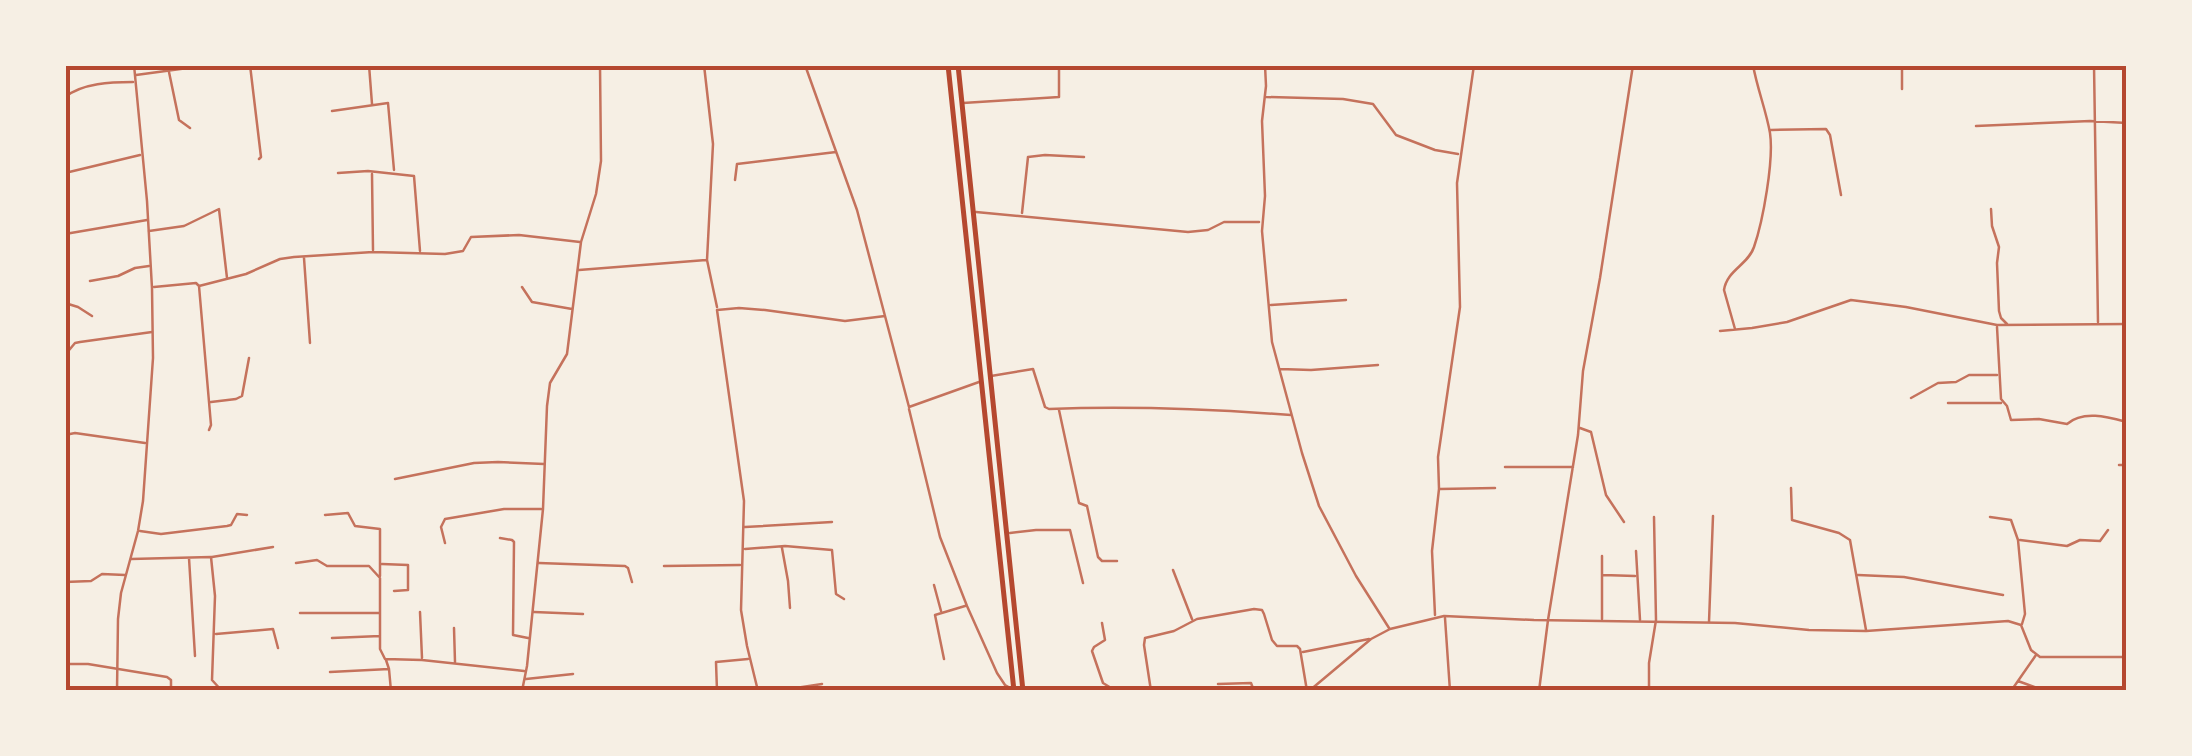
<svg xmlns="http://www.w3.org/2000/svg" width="2192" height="756" viewBox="0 0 2192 756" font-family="'Archivo Narrow',sans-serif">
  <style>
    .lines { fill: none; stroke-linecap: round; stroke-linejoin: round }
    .minor { stroke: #c5725c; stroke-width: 2.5 }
    .tertiary { stroke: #c5725c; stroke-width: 2.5 }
    .trunk { stroke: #b5482f; stroke-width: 5 }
    .neatline { fill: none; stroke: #b5482f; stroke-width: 4 }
  </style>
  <rect width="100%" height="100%" fill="#f6efe4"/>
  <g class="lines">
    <path class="minor" d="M250,65L261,157L259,159
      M315,65L328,67L358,65
      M369,65L372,104
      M704,65L713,144L707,260L717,307
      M805,65L857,210L885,316
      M1265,65L1266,86L1262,121L1265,196L1262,231L1272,342L1302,453L1319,506L1356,576L1389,628
      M2094,65L2098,322
      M169,72L179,120L190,128
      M136,75L210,65
      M1902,89V65
      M65,97C83,83 111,82 133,82
      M1266,97L1343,99L1373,104L1396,135L1435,150L1458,154
      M963,103L1059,97V65
      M332,111L388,103L394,170
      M1976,126L2090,121L2127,123
      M1771,130L1826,129L1830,135L1841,195
      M65,173L140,155
      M338,173L368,171L414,176L420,251
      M372,174L373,250
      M735,180L737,164L836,152
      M1991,209L1992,226L1999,247L1997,263L1999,311L2001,318L2007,324
      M976,212L1188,232L1208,230L1224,222H1259
      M1022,213L1028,157L1045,155L1084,157
      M149,231L184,226L219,209L227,278
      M65,234L147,220
      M304,258L310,343
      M579,270L706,260
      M90,281L118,276L135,268L149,266
      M199,286L246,274L280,259L294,257L373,252L445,254L463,251L471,237L519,235L580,242
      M154,287L196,283L199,286L211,425L209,430
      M522,287L532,302L572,309
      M65,303L78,307L92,316
      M1271,305L1346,300
      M1997,327L2001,399L2007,406L2011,420L2039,419L2067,424C2083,410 2108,417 2127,422
      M1735,329L1724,290C1727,270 1748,265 1754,247C1763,221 1774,160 1770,133C1766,110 1757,88 1753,65
      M1720,331L1752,328L1787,322L1851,300L1906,307L1997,325L2127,324
      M65,355L75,343L80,342L152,332
      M1280,369L1311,370L1378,365
      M991,376L1033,369L1045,407L1049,409C1130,406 1211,409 1291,415
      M1911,398L1938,383L1956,382L1969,375H1997
      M211,402L236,399L242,396L249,358
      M1948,403H2001
      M909,409L940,537L967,606L997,673L1005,685L1012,689
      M1059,410L1079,503L1087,506L1098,557L1102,561H1117
      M1580,428L1591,432L1606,495L1624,522
      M65,435L75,433L145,443
      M2119,465H2127
      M1505,467H1573
      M395,479L474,463L498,462L544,464
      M1791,488L1792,520L1839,533L1850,540L1866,630
      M1440,489L1495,488
      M325,515L348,513L355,526L380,529V576
      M1990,517L2011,520L2018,540L2025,614L2022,624
      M745,527L832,522
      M140,531L161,534L227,526L231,525L237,514L247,515
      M1010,533L1036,530H1070L1083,583
      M500,538L512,540L514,542L513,635L528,638
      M2020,540L2067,546L2080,540L2100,541L2108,530
      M445,543L441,527L445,519L504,509H541
      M782,548L788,581L790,608
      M745,549L785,546L832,550L836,594L844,599
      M1636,551L1640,620
      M1602,556V619
      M212,557L273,547
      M189,558L195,656
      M131,559L211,557L215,596L212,680L222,691
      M296,563L317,560L327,566H369L380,578V649L385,659L422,660L524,671
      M539,563L625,566L628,568L632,582
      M382,564L408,565V590L394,591
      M664,566L740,565
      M1173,570L1192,619
      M1603,575L1635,576
      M1858,575L1904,577L2003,595
      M65,582L91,581L102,574L125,575
      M934,585L941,611
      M420,612L422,658
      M534,612L583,614
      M300,613H379
      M1435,615L1432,551L1439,489L1438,457L1460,307L1457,183L1474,65
      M1445,618L1450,691
      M1709,622L1713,516
      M1102,623L1105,640L1094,647L1092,651L1103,683L1116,691
      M454,628L455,662
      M216,634L273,629L278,648
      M332,638L380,636
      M1303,652L1369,639
      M944,659L935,615L965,606
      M386,660L389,669L391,691
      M65,664H88L167,677L171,680V687
      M330,672L389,669
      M526,679L573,674
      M2018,681L2037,688L2056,691
      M1218,684L1251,683L1254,691
      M522,691L527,666L543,509L547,406L550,383L567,354L581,242L596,194L601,161L600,65
      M717,691L716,662L748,659
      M758,691L747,646L741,610L744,501L717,310L739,308L765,310L845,321L885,316L909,407L979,382
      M776,691L822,684
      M1151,691L1144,645L1145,638L1174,631L1197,619L1254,609L1262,610L1264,614L1272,640L1277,646H1297L1300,649L1307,691
      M1539,691L1548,620L1578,435L1583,371L1600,278L1633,65
      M1649,691V663L1656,620L1654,517
      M2011,691L2036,655"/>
    <path class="tertiary" d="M117,691L118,619L121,593L138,531L143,501L153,358L152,288L147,201L134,65
      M1309,691L1371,639L1390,629L1444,616L1534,620L1735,623L1809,630L1866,631L2008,621L2021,625L2031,650L2040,657H2127"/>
    <path class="trunk" d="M948,65L1014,691
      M958,65L1023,691"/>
  </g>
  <rect width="2192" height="756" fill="none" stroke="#f6efe4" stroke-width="135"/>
  <rect x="68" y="68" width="2056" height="620" class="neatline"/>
</svg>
